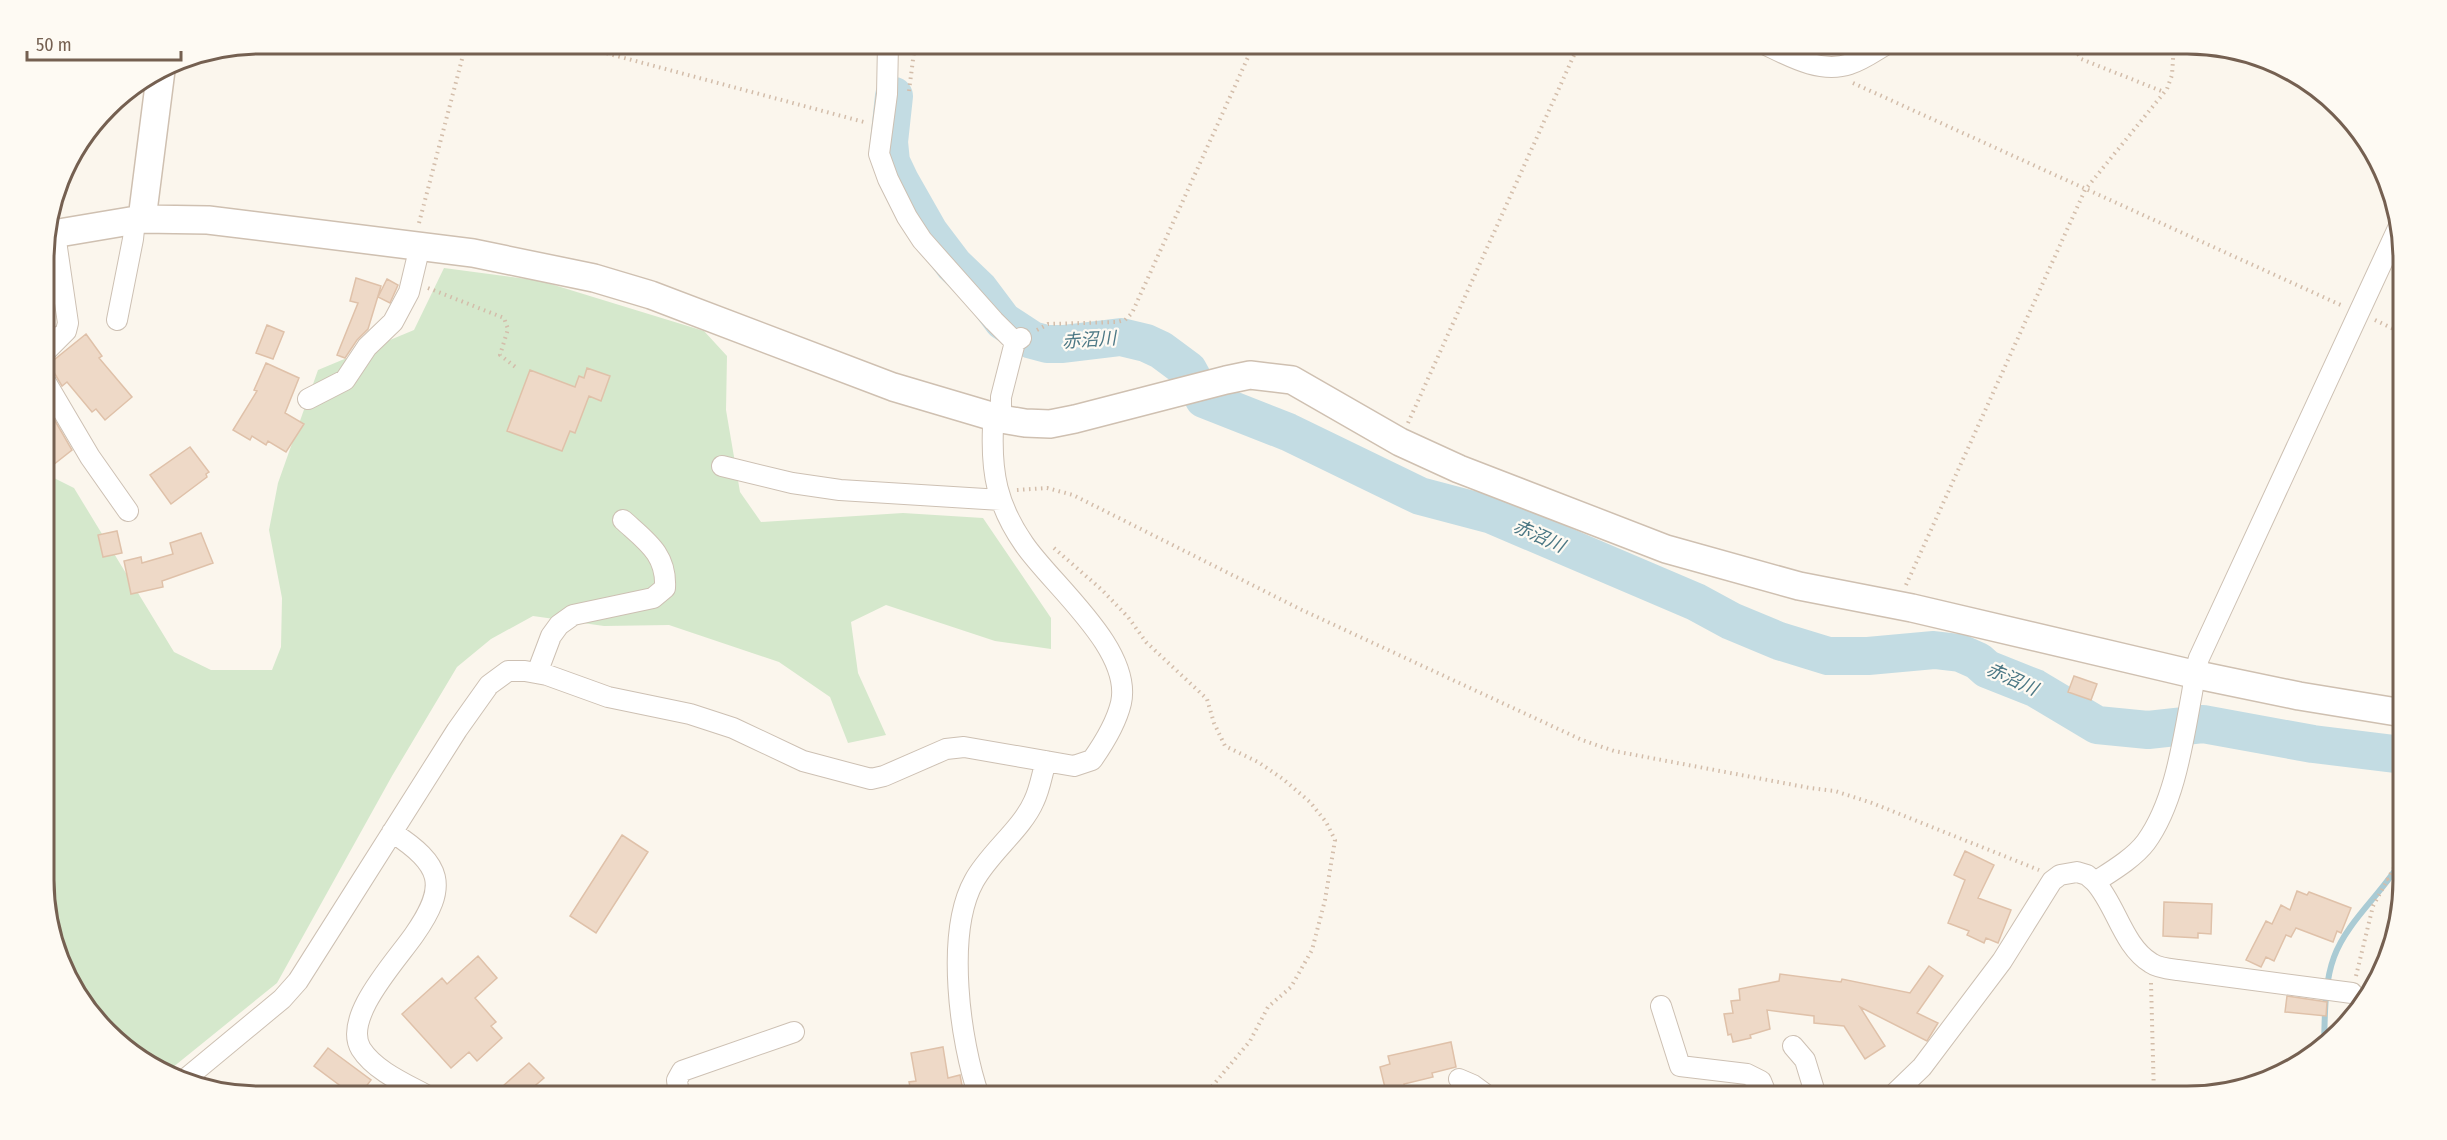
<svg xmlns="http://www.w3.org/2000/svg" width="2447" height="1140" viewBox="0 0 2447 1140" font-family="'Fira Sans Condensed','Noto Sans JP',sans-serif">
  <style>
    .green { fill: #d5e8cc }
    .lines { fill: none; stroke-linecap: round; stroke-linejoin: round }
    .stream { stroke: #aacbd4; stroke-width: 6 }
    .river { stroke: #c3dce3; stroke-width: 38 }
    .building { fill: #eed9c7; stroke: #dfc1a9; stroke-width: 1.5 }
    .street-casing { stroke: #cdc0b3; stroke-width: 22 }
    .secondary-casing { stroke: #cfc0b1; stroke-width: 30 }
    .path { stroke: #d3bdaa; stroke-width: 4; stroke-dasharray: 1.5 4.5; stroke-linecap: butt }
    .street { stroke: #fff; stroke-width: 20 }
    .secondary { stroke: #fff; stroke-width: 27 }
    .labels { text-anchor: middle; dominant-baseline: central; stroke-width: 4.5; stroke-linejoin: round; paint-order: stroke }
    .water-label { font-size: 18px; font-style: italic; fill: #4c7885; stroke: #fefaf3 }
    .rim { fill: none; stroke: #756051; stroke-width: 3 }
  </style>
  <rect width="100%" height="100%" fill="#fbf6ed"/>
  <path class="green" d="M444,268L541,281L704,331L727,356L726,410L740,492L761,522L903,513L983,518L1051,618V649L995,641L886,605L851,622L858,673L886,735L848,743L830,697L779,662L669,625L604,626L533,616L491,639L457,667L392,776L277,983L167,1072L88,1011L45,908L44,473L74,488L174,652L211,670H272L281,647L282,598L269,530L278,483L318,370L414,330Z"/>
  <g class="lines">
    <path class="stream" d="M2324,1045C2325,1016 2324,984 2334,957C2347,921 2384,892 2403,858"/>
    <path class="river" d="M894,96L889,142L891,162L900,181L929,232L954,265L979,289L1003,321L1032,340L1047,344H1063L1121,337L1146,343L1161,350L1188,370L1204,399L1288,432L1420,496L1492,515L1696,602L1731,621L1779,641L1828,656H1868L1934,650L1960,653L1978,661L1987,669L2035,688L2097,725L2148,730L2203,724L2313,744L2403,755"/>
  </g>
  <path class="building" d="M356,278L381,286L368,329L357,340L345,358L337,355L358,303L350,301Z
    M387,279L398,285L390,303L378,297Z
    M267,325L284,332L273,359L256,353Z
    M86,334L102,356L99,358L132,397L105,420L96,409L92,412L67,382L62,386L49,364Z
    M266,363L299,378L285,413L304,424L286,452L268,441L266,445L252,436L250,440L233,430L257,391L254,390Z
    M587,368L610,376L601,401L589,396L575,433L570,431L562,451L507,431L530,370L575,387L579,376L584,378Z
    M54,419L72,450L53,465L44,454V426Z
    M190,447L209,472L206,474L207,477L171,504L150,475Z
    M117,531L122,553L103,557L98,535Z
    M201,533L213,563L162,581L163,587L131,594L124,561L141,557L142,563L173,554L170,543Z
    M2074,676L2097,684L2091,700L2068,692Z
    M622,835L648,852L596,933L570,916Z
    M1965,851L1994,865L1978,898L2011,910L1998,943L1986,938L1984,943L1967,935L1969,931L1948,923L1965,880L1954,875Z
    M2297,891L2307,895L2309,892L2351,908L2341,933L2337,931L2333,942L2296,928L2291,937L2286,935L2274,961L2266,957L2261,967L2246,960L2266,921L2272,924L2281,905L2290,910Z
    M2164,902L2212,904L2211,934L2198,933V938L2163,936Z
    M478,956L497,978L475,998L496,1022L491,1026L502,1038L477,1061L469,1052L451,1068L402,1014L442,978L447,984Z
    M1929,966L1943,976L1917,1013L1938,1023L1927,1041L1860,1007L1885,1046L1865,1059L1844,1026L1814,1023V1016L1767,1010L1770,1029L1750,1035L1751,1038L1733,1042L1731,1034L1728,1035L1724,1014L1733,1013L1731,1001L1740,1000L1739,989L1779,981L1780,974L1841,982L1842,979L1910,993Z
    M2287,996L2327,1002L2326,1016L2285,1012Z
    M1451,1042L1456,1067L1432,1073L1433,1077L1404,1084L1407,1096H1387L1380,1067L1390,1064L1388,1056Z
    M943,1047L948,1078L960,1075L964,1096H912L909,1082L916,1081L911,1053Z
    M328,1048L371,1080L359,1096H354L314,1066Z
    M529,1063L544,1078L523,1096H513L503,1086Z"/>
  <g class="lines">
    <defs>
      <path id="street" d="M888,44L887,94L879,154L888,179L907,217L922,240L994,321L1015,342
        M1764,44C1789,56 1820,74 1850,64C1863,60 1875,51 1887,44
        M117,320L133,239L135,220
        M44,353L66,331L68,323L55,234
        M44,379L90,457L128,511
        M308,399L345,380L367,347L393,322L409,292L420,246
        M722,466L792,483L840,490L1001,500
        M537,673L551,636L559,625L573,615L653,598L665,588C667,554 646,541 623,520
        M392,832C442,865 449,885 414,935C396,961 342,1018 361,1049C375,1071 406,1084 428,1096
        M2095,882C2112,871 2134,858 2146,842C2175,802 2183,741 2192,693C2194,681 2195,670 2199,658L2399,226
        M1661,1006L1680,1066L1747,1074L1761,1081L1767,1096
        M1793,1046L1805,1060L1816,1096
        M1459,1079L1473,1085L1488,1096
        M183,1081L282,999L298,981L457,730L489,685L508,671H525L547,675L608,697L690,714L733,728L803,761L871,779L884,776L946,749L964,747L1074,766L1092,760C1104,743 1116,724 1121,703C1133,649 1051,584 1024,544C997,505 991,473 993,427L1001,419V397L1015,342L1021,338
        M679,1096L677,1080L682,1071L794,1032
        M979,1096C960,1042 945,933 974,881C989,853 1022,829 1034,801C1040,789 1042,774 1046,761
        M1892,1096L1922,1067L2002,961L2052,881L2060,875L2077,872L2087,875L2095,882C2116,905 2123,946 2151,963C2158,968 2170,969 2178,970L2352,993"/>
      <path id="secondary" d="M142,219L161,70
        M47,235L142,219L208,220L473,253L594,278L651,295L893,387L1001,419L1025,423L1050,424L1075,419L1226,380L1250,375L1292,380L1400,442L1459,469L1666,549L1799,586L1912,608L2193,674L2299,696L2403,713"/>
    </defs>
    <use href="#street" class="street-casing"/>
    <use href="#secondary" class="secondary-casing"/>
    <path class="path" d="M572,44L864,122
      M2072,44L2081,59L2164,92
      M1853,83L2343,306
      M909,91L915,44
      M419,223L466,44
      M428,288L504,318L508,329L500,355L518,369
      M2375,320L2402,333
      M1037,330L1048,324L1117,322L1125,320L1132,313L1254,44
      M1408,423L1579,44
      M1017,490L1047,488L1073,495L1302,610L1582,740L1614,751L1810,788L1835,791L1872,803L2039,870
      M1054,548L1102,590L1128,617L1146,642L1207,699L1214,723L1225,746L1258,762L1283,779L1310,802L1326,822L1335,840L1325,900L1312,950L1291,987L1268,1007L1250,1041L1204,1096
      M1906,585L2085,190L2167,89L2172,75L2174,44
      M2387,879L2402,886
      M2356,976L2373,906L2403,851
      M2151,983L2154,1096
      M2344,1026L2347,1012"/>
    <use href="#street" class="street"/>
    <use href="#secondary" class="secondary"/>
  </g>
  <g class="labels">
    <g class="water-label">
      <text transform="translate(1089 340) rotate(-4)">赤沼川</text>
      <text transform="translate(1539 536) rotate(24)">赤沼川</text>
      <text transform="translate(2012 679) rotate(24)">赤沼川</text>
    </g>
  </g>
  <path d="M0 0H2447V1140H0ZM260 54H2187A206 206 0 0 1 2393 260V880A206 206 0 0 1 2187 1086H260A206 206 0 0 1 54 880V260A206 206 0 0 1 260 54Z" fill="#fefaf3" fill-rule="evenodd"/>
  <path class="rim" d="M260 54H2187A206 206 0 0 1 2393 260V880A206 206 0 0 1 2187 1086H260A206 206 0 0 1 54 880V260A206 206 0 0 1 260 54Z"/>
  <path d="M27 51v9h154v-9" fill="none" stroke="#756051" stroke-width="3"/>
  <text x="36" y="51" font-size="18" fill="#756051" stroke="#fefaf3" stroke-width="4.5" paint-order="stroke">50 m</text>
</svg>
